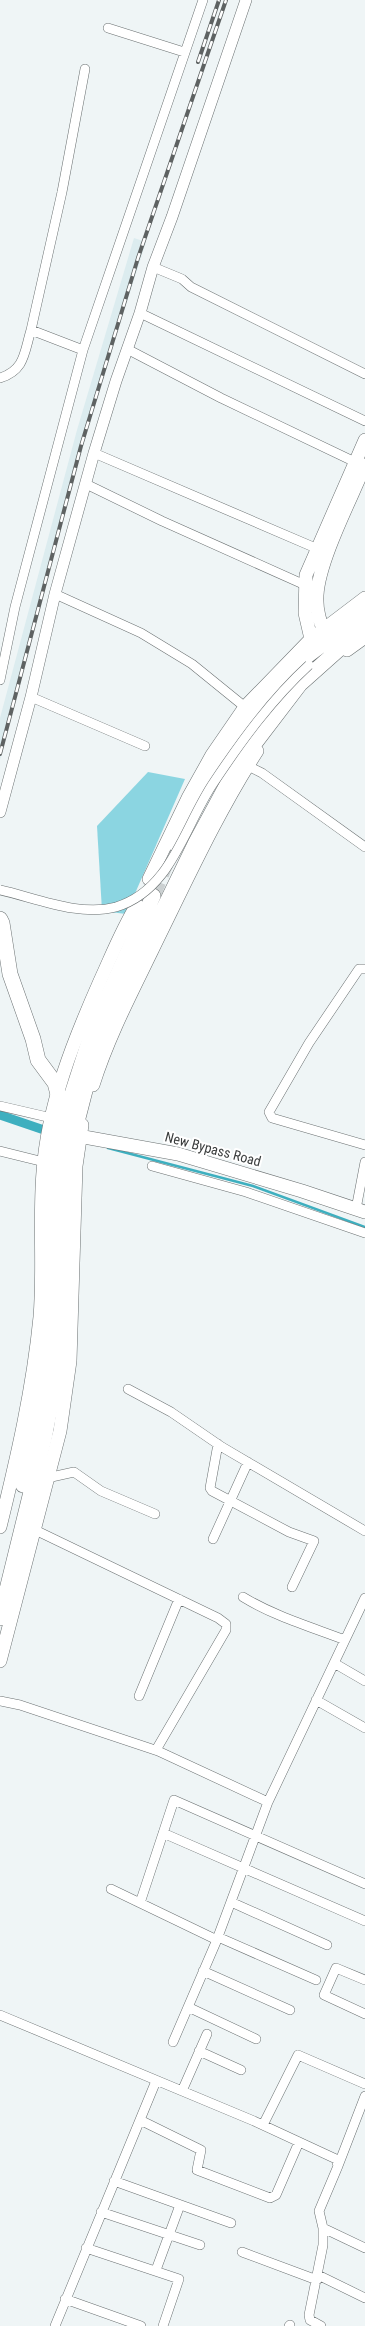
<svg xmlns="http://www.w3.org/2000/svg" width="365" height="2326" viewBox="0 0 365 2326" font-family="'Roboto Condensed',sans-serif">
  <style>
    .built { fill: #dcecef }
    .green { fill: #8bd5e1 }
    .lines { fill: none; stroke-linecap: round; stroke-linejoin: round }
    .stream { stroke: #3eafbf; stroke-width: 2.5 }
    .canal { stroke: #3eafbf; stroke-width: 9 }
    .primary-tunnel { stroke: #cbd0d1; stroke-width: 15; stroke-dasharray: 15 8; stroke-linecap: butt }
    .minor-casing { stroke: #6b7172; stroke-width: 10 }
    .tertiary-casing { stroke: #6b7172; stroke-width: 12 }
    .secondary-casing { stroke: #6b7172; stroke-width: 14 }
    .primary-casing { stroke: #6b7172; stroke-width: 16 }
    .minor { stroke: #fff; stroke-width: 9 }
    .tertiary { stroke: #fff; stroke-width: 11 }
    .secondary { stroke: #fff; stroke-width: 13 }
    .primary { stroke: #fff; stroke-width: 15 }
    .rail-casing { stroke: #5e6262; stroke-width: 4 }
    .rail { stroke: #fff; stroke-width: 2.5; stroke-dasharray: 8; stroke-linecap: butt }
    .minor-bridge-casing { stroke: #6b7172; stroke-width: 10; stroke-linecap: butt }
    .minor-bridge { stroke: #fff; stroke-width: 9 }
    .labels { text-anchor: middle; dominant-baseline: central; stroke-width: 4; stroke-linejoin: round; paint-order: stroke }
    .street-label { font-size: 14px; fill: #3a3d3d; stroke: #fff }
  </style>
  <rect width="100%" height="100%" fill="#eff5f6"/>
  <path class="built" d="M134,238L146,242L102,380L63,517L0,760V718L77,430Z"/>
  <path class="green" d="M148,772L185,779L126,914L102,911L97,826Z"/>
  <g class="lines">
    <path class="stream" d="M108,1148L253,1186L365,1227"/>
    <path class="canal" d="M0,1115L44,1130"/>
    <path class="primary-tunnel" d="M153,896L174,843"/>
    <defs>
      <path id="minor" d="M108,28L184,52
        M153,267L182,279L191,287L365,374
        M140,313L365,421
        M127,349L221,398L355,462
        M83,350L203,0
        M0,378C25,370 24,353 31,330
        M94,453L318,549
        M86,484L162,521L305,585
        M55,594L141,633L192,664L245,707
        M0,680L15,607L83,350L31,330L62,192L85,69
        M31,697L145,746
        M248,766L262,773L365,847
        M365,969H359L309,1043L269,1112L272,1118L365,1145
        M0,1106L56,1119
        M0,1151L44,1162
        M152,1166L246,1192L365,1233
        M356,1209L365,1162
        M128,1389L171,1412L222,1447L365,1531
        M218,1444L210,1488L212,1491L289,1532L314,1541L292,1587
        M47,1478L74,1472L101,1491L155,1514
        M33,1529L218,1618L226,1624V1630L156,1750
        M213,1539L248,1462
        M243,1597C274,1616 311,1627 345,1640
        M334,1663L365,1681
        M139,1696L179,1599
        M316,1700L365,1728
        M0,1701L20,1705L158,1751L268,1802L216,1942L173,2042
        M268,1802L365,1598
        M163,1833L365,1921
        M111,1889L217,1940
        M231,1902L327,1945
        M140,1903L174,1800L365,1884
        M218,1937L316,1980
        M203,1971L290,2010
        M365,1980L336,1968L324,1995L365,2014
        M188,2007L256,2039
        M0,2015L254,2121L336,2159L338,2166L319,2211L323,2228V2245L309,2315L310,2320L321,2326
        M199,2051L241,2070
        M182,2091L207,2034
        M140,2120L201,2150L197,2170L270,2198L276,2195L299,2142
        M263,2125L298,2055L365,2084
        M338,2166L365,2096
        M114,2181L231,2223
        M101,2212L200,2245
        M323,2228L365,2248
        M86,2248L179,2279L163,2326
        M242,2252L317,2280
        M156,2270L180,2205
        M318,2275L365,2298
        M65,2299L141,2326
        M55,2326L156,2081
        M289,2326L290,2325"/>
      <path id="tertiary" d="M0,812L31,697L55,594L94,453L116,381L140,313L153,267L172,217L246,0"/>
      <path id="secondary" d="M327,636C320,625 316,609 317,595C319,560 351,499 365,465
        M315,646L311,639L305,613L306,575L365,440
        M347,650L365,637
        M149,879L188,798L212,755L245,707L311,639L365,598
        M93,1085C109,1034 135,986 158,938C189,875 219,810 257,751
        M73,1135L178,1154L302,1191L365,1212
        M0,1527C17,1458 33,1389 40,1317C44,1269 39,1220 43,1172C48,1104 73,1042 100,981C112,955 122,929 137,905
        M0,1661L60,1431L70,1361L76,1166L82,1125"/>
      <path id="primary" d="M174,843L207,776L256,708L303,659L365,612
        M0,919L2,923L10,974L33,1039L38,1060L55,1083L64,1117
        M23,1485L45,1380L51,1324L54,1168L60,1131L93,1029L153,896
        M0,1618L44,1439L57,1372L62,1314L65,1179L70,1149L87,1083L103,1034L196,842L230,779L245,756L300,684L365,626"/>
    </defs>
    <use href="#minor" class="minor-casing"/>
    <use href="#tertiary" class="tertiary-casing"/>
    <use href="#secondary" class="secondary-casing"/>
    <use href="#primary" class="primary-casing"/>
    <use href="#minor" class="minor"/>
    <use href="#tertiary" class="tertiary"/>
    <use href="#secondary" class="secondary"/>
    <use href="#primary" class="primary"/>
    <defs>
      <path id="rail" d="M198,62L219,0
        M0,754L81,446L138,258L226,0"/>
    </defs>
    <use href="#rail" class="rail-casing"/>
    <use href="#rail" class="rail"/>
    <defs>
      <path id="minor-bridge" d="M0,890C36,898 79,917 116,907C172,890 184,826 214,782C242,740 272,699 309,665"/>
    </defs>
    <use href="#minor-bridge" class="minor-bridge-casing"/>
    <use href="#minor-bridge" class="minor-bridge"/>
  </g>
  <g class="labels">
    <g class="street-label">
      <text transform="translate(213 1149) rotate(15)">New Bypass Road</text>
    </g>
  </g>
</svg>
